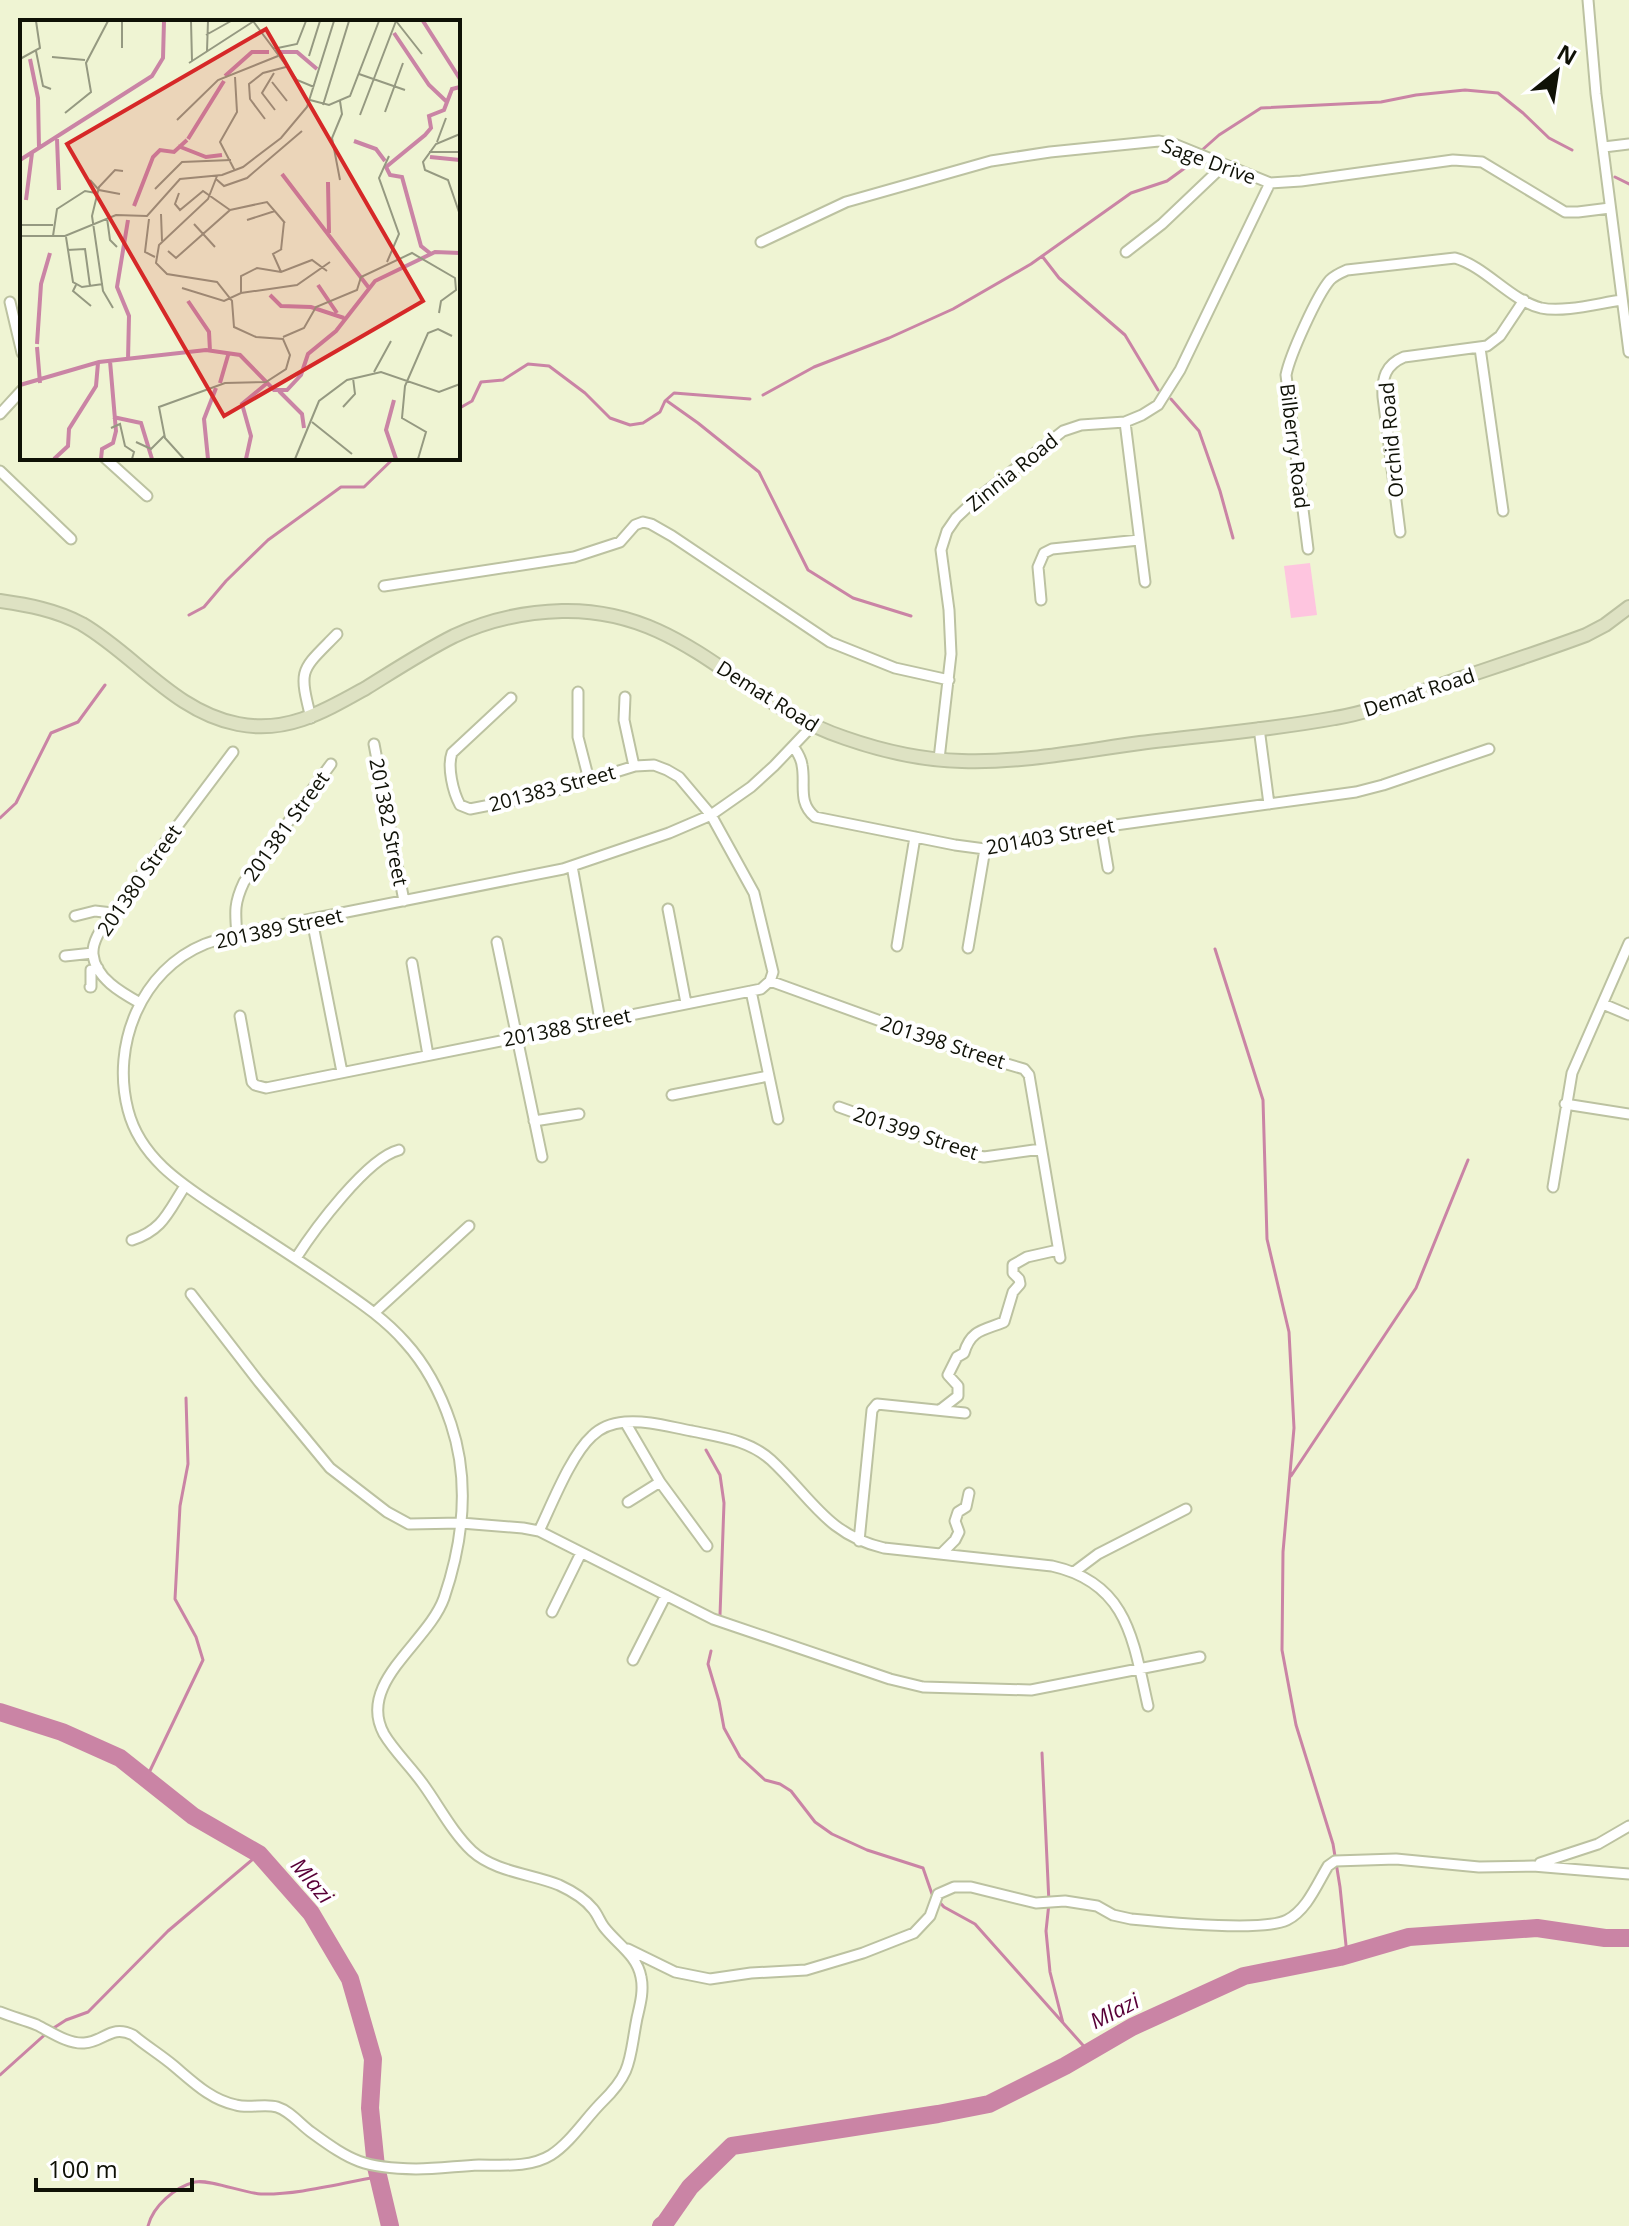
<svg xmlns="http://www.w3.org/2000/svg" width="1629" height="2226" viewBox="0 0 1629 2226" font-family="'Open Sans',sans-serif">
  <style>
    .green { fill: #fec5df }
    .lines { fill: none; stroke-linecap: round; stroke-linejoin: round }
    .stream { stroke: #ca84a5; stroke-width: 3 }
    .river { stroke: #ca84a5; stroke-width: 18 }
    .street-casing { stroke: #bcc2a1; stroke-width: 13 }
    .secondary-casing { stroke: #bcc2a1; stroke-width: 16 }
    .street { stroke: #fff; stroke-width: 9 }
    .secondary { stroke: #dee2c3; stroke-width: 12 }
    .labels { text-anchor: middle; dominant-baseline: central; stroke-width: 8; stroke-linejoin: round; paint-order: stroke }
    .street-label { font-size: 20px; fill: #0f1106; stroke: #fff }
    .water-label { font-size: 22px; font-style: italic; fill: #580037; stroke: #fff }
    .inset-river { fill: none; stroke: #ca84a5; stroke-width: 4 }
    .inset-road { fill: none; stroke: #959981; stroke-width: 2 }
    .view { fill: #d62828; fill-opacity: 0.15; stroke: #d62828; stroke-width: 4 }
    .inset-edge { fill: none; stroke: #0f1106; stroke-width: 4 }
  </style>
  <rect width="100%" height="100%" fill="#eff4d3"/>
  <path class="green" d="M1310,563L1317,615L1291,618L1284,566Z"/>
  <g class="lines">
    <path class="stream" d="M1201,151L1219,135L1261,108L1381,102L1416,95L1465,90L1498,93L1523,113L1549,138L1572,150
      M1615,177L1629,184
      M1042,256L1059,278L1125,335L1158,390
      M763,395L814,367L889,338L953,309L1031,264L1131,193L1167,181L1189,165
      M1171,399L1199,431L1220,491L1233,538
      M667,401L698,423L759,472L808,570L853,598L911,616
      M458,409L472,401L481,382L503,380L528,364L549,366L585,393L610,418L630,425L643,423L660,412L665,401L674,393L750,399
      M189,615L204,607L226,581L268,540L341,487H364L394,458
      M0,818L16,803L51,733L78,722L105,685
      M1215,949L1263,1100L1267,1239L1289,1332L1294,1428L1283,1552L1282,1650L1296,1725L1333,1844L1340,1887L1347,1955
      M706,1450L720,1475L724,1503L720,1615
      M1291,1476L1416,1288L1468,1160
      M711,1651L708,1664L719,1701L724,1728L740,1757L765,1780L780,1784L791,1791L815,1822L832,1834L867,1850L923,1868L932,1894L944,1907L975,1924L1089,2052
      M1042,1753L1049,1903L1046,1931L1050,1972L1063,2023
      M146,1779L203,1660L196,1637L175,1599L180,1506L188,1464L186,1398
      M0,2075L49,2031L66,2020L88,2012L168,1931L259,1854
      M148,2226C153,2206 175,2187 195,2182C209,2179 244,2193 261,2194C298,2195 341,2183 377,2177"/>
    <path class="river" d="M0,1712L62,1732L120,1758L193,1816L259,1854L311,1913L350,1979L373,2059L370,2108L376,2167L390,2226
      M661,2226L665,2223L690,2187L732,2146L938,2114L989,2104L1065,2066L1132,2027L1244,1976L1340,1957L1409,1937L1537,1928L1605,1938H1629"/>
    <defs>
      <path id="street" d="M1588,0L1596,94L1629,352
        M1604,147L1629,144
        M761,242L846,202L991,161L1050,152L1159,141L1174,144L1270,183L1301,181L1453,160L1482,162L1565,212H1578L1610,208
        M1126,252L1162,224L1224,165
        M10,302L22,353
        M1480,348L1503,511
        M0,414L22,390
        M1125,422L1145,582
        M105,458L147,496
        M0,471L71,539
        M1400,532L1383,397C1382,378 1385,365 1404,357L1487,346L1500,336L1524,300
        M1308,549L1286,375C1290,355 1317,295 1330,280C1335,275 1340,273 1347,270L1455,258C1486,267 1510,300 1541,308C1564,313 1599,303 1622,300
        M384,586L574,557L620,542L635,525L643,522L651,524L672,536L830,642L895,668L949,680
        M1041,600L1038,567L1044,553L1052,549L1139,540
        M578,692V737L589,780
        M625,697L624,720L634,766
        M311,718C298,667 301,671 337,634
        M1259,728L1269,804
        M374,744L404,901
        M793,746C797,752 801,757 802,765C806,784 797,802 815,817L955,845L985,849L1101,827L1356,792L1383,785L1489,749
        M939,759L951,654L949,610L941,550L947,531L956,518L974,501L1063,431L1081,425L1125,422L1142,415L1158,405L1180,370L1270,183
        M1101,827L1108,868
        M572,866L600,1020
        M668,909L686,1003
        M75,916L95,911L112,913
        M312,920L342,1072
        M237,935C235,912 234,903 244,882L331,764
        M497,942L542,1157
        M897,946L915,837
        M968,948L985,849
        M65,956L93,953
        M412,963L428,1055
        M770,981L966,1052L1024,1069L1029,1075L1060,1258
        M90,987H91V970L98,968
        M751,991L778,1119
        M140,1003C122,993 95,978 93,954C92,939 105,924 112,913L233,752
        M1603,1004L1629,1015
        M240,1016L252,1082L255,1085L266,1088L761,989L770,981L773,972L754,893L711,815L679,777L667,770L654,765L635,766L541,795L470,809L460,805C453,792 447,767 452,753L511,698
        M672,1095L768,1076
        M1565,1104L1629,1114
        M839,1107L973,1155L984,1157L1041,1149
        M534,1121L579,1114
        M1553,1187L1572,1073L1629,943
        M132,1240C163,1230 168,1212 185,1186
        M296,1258C314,1230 367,1158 399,1150
        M191,1294L259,1382L330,1468L387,1512L409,1524L461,1523L523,1528L539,1531L713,1619L890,1679L923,1687L1031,1690L1200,1657
        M374,1313L469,1226
        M940,1410L958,1396V1386L948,1375L957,1357L964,1353C971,1329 985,1330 1004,1322L1013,1292L1020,1284L1019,1279L1013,1273V1265L1027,1257L1058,1250
        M625,1422L660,1482L707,1546
        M628,1502L660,1482
        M539,1531C552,1504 571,1455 592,1436C601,1427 614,1423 625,1422C647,1420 670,1427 692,1431C720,1437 749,1440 771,1460C811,1497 827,1535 884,1548L1052,1566C1128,1583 1133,1640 1148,1706
        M859,1541L872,1410L877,1404L965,1413
        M941,1554L955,1540L959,1532L955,1521L958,1512L966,1507L969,1493
        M1074,1572L1098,1554L1186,1509
        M552,1612L581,1553
        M633,1660L666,1595
        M1540,1863L1598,1844L1629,1826
        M628,1949L675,1972L710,1979L751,1973L806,1970L863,1953L914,1933L930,1916L938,1894L954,1887H971L1036,1903L1065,1901L1097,1906L1113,1915L1131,1919C1161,1922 1263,1932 1287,1920C1307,1910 1317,1884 1328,1866L1335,1861L1396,1859L1479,1867L1533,1866L1629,1874
        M0,2012C12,2017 25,2020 37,2025C51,2032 68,2044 84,2043C104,2042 111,2024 133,2035C146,2046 161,2055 174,2066C193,2082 211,2100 236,2105C249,2109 264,2103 277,2107C290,2111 300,2124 311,2132C352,2162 364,2168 416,2169C437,2169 458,2166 479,2165C502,2165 530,2168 551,2155C571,2142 585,2119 602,2102C633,2072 629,2059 637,2018C640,2005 644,1991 641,1977C637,1955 617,1944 604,1927C600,1922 598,1915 593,1909C585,1899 572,1891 559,1885C532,1874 495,1872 472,1851C452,1832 439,1806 423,1784C411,1767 394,1751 384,1734C356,1683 428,1643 444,1598C463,1542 470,1481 451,1424C441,1394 426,1365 405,1342C384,1318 358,1301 332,1283C294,1257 256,1233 218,1208C180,1183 140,1157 128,1110C111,1045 141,970 205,944C221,938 239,934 256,930L563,869L669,833L711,815L751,787L774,766L812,726"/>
      <path id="secondary" d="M0,601C28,605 56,610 82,624C135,655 175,712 238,724C287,734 325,711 366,688C395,670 424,651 454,636C488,620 525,612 562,611C685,608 739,703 845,738C882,751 922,760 962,761C1021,763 1081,751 1140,743C1205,735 1270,730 1335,718C1368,713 1401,699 1432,688C1484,670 1535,654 1586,635L1605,625L1629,607"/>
    </defs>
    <use href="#street" class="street-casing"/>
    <use href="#secondary" class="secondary-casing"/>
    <use href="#street" class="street"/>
    <use href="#secondary" class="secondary"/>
  </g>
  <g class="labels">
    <g class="street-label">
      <text transform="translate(1209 161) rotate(20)">Sage Drive</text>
      <text transform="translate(1391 440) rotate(-95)">Orchid Road</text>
      <text transform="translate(1295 446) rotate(83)">Bilberry Road</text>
      <text transform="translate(1012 472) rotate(-39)">Zinnia Road</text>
      <text transform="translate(1419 692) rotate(-18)">Demat Road</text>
      <text transform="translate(768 696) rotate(32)">Demat Road</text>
      <text transform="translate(552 788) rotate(-15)">201383 Street</text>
      <text transform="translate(389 822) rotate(79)">201382 Street</text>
      <text transform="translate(286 826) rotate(-54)">201381 Street</text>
      <text transform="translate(1050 836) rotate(-10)">201403 Street</text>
      <text transform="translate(139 880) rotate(-55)">201380 Street</text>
      <text transform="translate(279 928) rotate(-12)">201389 Street</text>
      <text transform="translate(567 1027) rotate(-11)">201388 Street</text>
      <text transform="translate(943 1042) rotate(18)">201398 Street</text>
      <text transform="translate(916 1133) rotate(18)">201399 Street</text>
    </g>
    <g class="water-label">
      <text transform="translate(313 1880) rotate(50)">Mlazi</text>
      <text transform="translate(1114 2010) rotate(-27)">Mlazi</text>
    </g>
  </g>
  <g transform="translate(20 20)">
    <rect width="440" height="440" fill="#eff4d3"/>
    <path class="inset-river" d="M403,1L440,59M374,13L409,65L428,83M258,32H277L297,49M10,39L18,78L19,128M205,56L232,32H249M37,119L39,170M168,119L204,61M334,121L356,129L365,141M158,126L186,137L202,135M410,137L440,140M0,140L132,56L143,38L144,1M262,154L349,268M308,162L309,213M6,180L12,133M114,186L133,137L140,130L154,132L167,120M411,234L401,226L382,157L370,155L366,147L405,115L411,108L409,96L424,90L432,69L440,67M298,265L317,293M250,275L261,286L291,287L324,298M168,281L189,312L190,331M17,324L21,264L30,233M17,327L20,363M108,340L109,296L97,267L108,200M200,363L209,332M0,365L79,342L186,330L220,335L254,370H267L281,355L288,334L316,311L355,261L415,232L440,233M259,371L282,394L284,408M374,380L366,410L376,439M93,397L121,403L132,439M34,439L48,426L49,409L76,366L78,343M81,439L82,429L93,423L96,411L90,341M188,439L184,399L196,368M226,439L231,416L222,384L246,364"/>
    <path class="inset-road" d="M102,1V28M171,1L172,41M233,1L277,60L294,67M376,1L402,34M186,15L211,1M253,29L277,24L286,1M16,31L23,66L31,69M187,31L188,1M289,36L300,1M32,37L65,40M0,39L20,28L16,1M169,43L234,1M254,53L242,73L255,90M339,54L385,70M215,57L217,92L200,122L215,151M252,62L267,81M290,80L309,85L330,76L359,1M303,85L329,1M365,92L383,43M45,93L71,72L66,43L88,1M340,95L376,1M245,99L230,79L229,64L243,53L266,47M157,100L198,60L258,36M440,114L416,124L403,142L405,150L428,160L440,195M417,122L426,98M409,132H440M196,159L204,166L227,158L282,111M70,160L79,170L100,174M320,160L312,118L322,94L320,81M135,169L162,142L211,140M210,190L247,182L265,203M141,194L142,221M87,198L90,220L97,227M129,199L125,232L135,237M227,200L255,191M174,204L195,227M0,205H33M0,216H45L96,195L127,196L160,159L202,155L223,147L261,118L287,87L314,1M33,216L37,189L65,171L76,173M46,217L53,262L62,267L83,264M47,230L65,229L70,266M261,230L264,202M148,231L156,238L210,190L183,171L160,190L155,184L159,173M367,242L379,214L359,158L369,136M261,252L253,234L262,229M56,265L53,271L71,286M162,268L204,281L221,273L277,265L310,242M221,273V256L237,248L261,252L292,240L307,251M93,288L83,271L72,196L79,167L95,150L103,151M263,317L284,308L296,287L337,270L341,257L392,233L435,258L436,270L421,281L419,293M354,352L371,321M323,387L335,374L333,358M292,402L332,434M91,408L100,404L105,426L114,432L112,439M116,422L131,429L144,416M164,439L145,418L139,387L205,363L246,362L266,349L270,335L263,319L236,317L214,307L212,281L197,262L147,254L136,243L139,225L188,179L197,156M275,439L299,381L327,360L361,352L419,372L440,364M398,439L406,412L382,398L385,366L408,313L418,309L432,316"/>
    <path class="view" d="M246,9L403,281L204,396L47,124Z"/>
    <rect width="440" height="440" class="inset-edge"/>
  </g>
  <g transform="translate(1557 72) rotate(30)" stroke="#ffffff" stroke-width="6" paint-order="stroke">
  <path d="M0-6L14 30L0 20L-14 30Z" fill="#0f1106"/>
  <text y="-12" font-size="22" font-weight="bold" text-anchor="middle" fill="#0f1106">N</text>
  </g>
  <path d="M36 2178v12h156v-12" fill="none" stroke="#0f1106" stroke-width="4"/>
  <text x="48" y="2178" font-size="24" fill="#0f1106" stroke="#ffffff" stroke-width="6" paint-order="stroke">100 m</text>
</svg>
